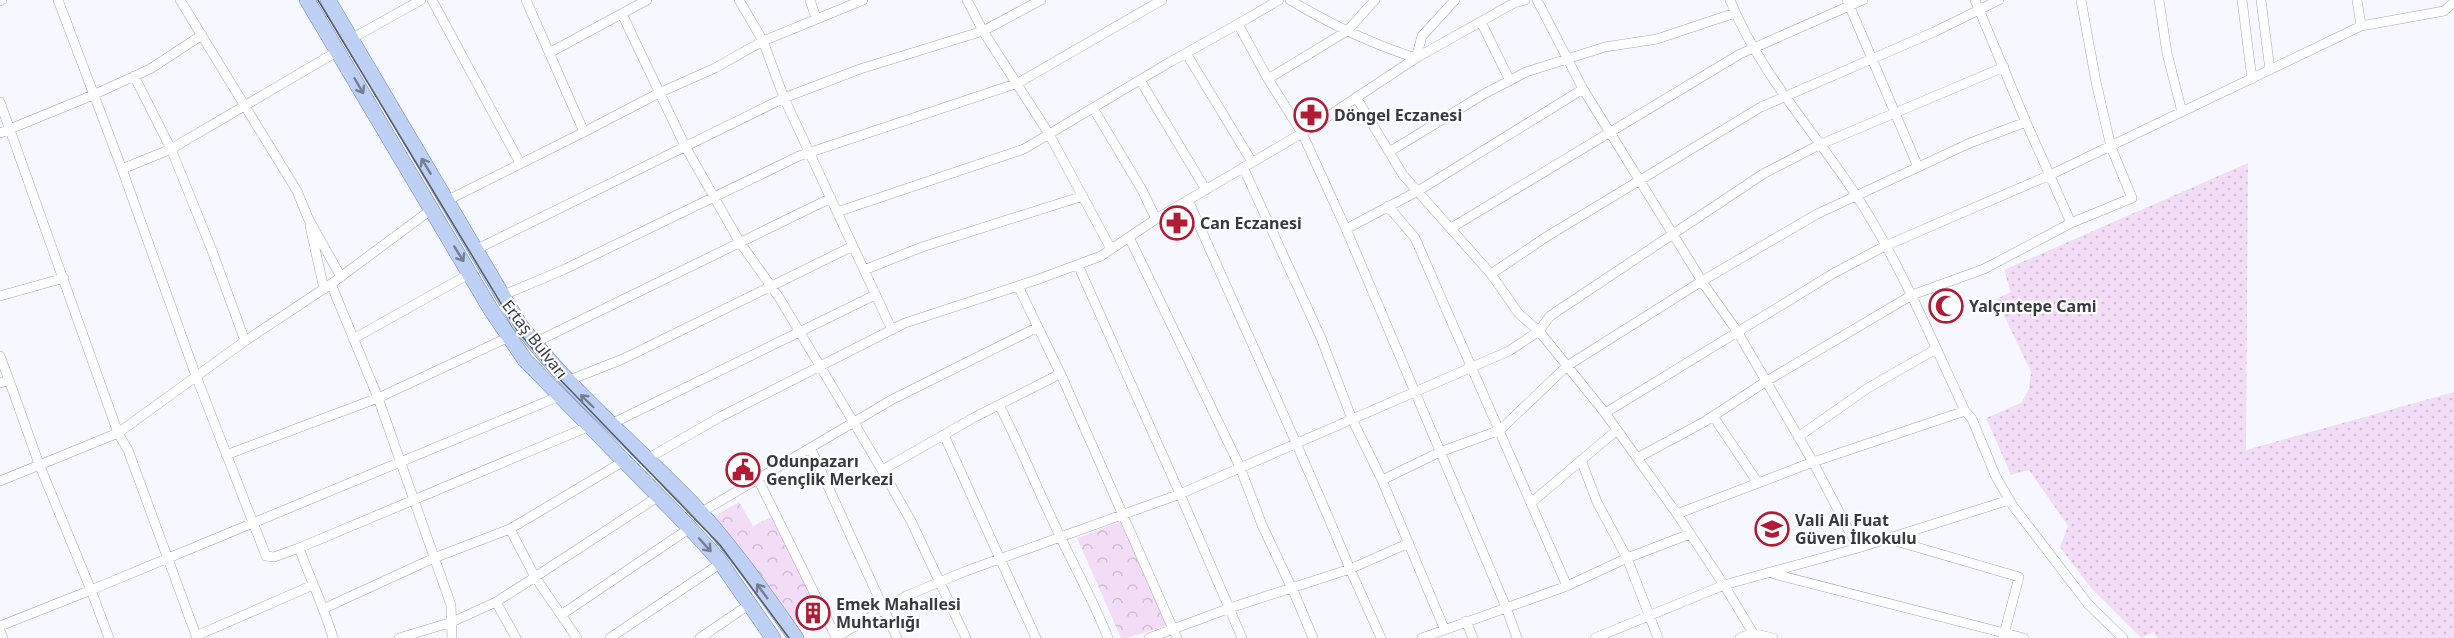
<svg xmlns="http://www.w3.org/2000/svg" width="2454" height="638" viewBox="0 0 2454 638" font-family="'Noto Sans',sans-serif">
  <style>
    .grass { fill: url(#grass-dots) }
    .forest { fill: url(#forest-crowns) }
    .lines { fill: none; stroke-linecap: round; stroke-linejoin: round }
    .minor-casing { stroke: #a7a9b9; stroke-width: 10 }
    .primary-casing { stroke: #7389b2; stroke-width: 16 }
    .minor { stroke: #fff; stroke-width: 9 }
    .primary { stroke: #bed1f5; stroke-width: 15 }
    .tram { stroke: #5a5b62; stroke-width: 1.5 }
    .oneway { stroke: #757e92 }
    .labels { text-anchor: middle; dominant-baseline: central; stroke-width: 4.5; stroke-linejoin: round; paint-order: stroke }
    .poi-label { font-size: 16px; font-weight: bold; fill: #393a41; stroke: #fff; text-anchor: start }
    .street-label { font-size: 16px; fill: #393a41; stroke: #fff }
  </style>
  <defs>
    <pattern id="grass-dots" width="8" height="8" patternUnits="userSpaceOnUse" patternTransform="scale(1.5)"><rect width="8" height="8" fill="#f2dcf6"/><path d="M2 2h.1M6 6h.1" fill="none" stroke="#d0bed4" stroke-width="1.8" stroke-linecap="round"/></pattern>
    <pattern id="forest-crowns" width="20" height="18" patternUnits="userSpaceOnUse" patternTransform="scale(1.5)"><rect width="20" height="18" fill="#f2dcf6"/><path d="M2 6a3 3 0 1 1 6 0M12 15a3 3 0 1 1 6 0" fill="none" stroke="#d0bed4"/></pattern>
  </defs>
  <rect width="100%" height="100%" fill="#f7f8ff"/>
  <path class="grass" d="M2248,163L2246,450L2454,392V638H2158L2153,632L2141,638L2091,588L2060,547L2068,526L2029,470L2011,475L1986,418L2021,403L2029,389L2031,372L1996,299L2011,292L2004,270Z"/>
  <path class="forest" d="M739,502L753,526L771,517L817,603L791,623L713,517Z
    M1124,520L1168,625L1127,638H1121L1077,538Z"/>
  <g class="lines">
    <defs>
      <path id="minor" d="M58,0L122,169L171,149L338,51
        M180,0L297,191L308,218L341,277
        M432,0L520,163
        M739,0L763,41L784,98L892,330
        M810,0L816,18
        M967,0L983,31L1049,134L1111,249
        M1290,0C1330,24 1371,44 1416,58L1422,36L1455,0
        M1375,0L1347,31L1268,79L1302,133L1346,229L1418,191L1583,89
        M1537,0L1583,89L1705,286L1737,331L1813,462L1858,548
        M1730,0C1759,72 1814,131 1856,195C1900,263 1931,338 1965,411
        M1847,0L1918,167
        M1975,0L2026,122L2071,223
        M2159,0L2167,53L2182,112
        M2242,0L2252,79
        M2261,0L2270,70
        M2357,0L2361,26
        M0,1L2,0
        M622,14L685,146L739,241L780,299L882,470L975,417L1060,374
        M1481,22L1510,81
        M351,39L421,0
        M549,53L647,0
        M1186,53L1252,162
        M1268,79L1238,24L1279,0
        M1140,80L1206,190
        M1356,97L1403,175L1491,274L1546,237L1761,107L1934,32L1999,0
        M0,102L118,433L128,450L197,638
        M1093,108L1142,190L1156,219
        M584,132L659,93L715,68L763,41L863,0
        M0,133L93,95L150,69L202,35
        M1389,152L1484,94L1526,72L1605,47L1657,39L1735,13
        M1243,167L1321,338L1352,419L1382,480L1444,628
        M122,169L196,376L266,556L274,557L299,548L590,426
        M446,201L584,132L526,0
        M1388,206L1415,238L1567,586
        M837,212L1024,149L1170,62L1238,24
        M310,226L324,289
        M1451,228L1740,54L1863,0
        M1346,229L1506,607L1517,638
        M1129,237L1240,467L1262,525L1295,595L1313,638
        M475,250L784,98L860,69L983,31L1041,0
        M1078,265L1180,494L1242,638
        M864,270L922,247L1083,196
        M331,284L378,398L451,605L452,638
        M1018,286L1063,379L1177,638
        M0,296L64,278
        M501,296L563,270L799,156L1018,83L1162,0
        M353,339L471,273
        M245,341L331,284L432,209
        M534,343L831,198
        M0,356L9,380L0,383
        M9,380L39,464L91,590L560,396
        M567,381L623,359L853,246
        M999,405C1022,449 1039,494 1061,538C1077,572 1095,604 1108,638
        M1605,413L1539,331L1550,316L1763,174L1819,145L2004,67
        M1713,416L1758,483
        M611,424L875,295
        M944,435L1036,638
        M1798,437L1868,388L1936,349
        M811,449L897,638
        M226,455L378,398L509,337
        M1639,457L1704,422L1765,382L1912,295L1984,269L2071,223L2132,198L2111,147L2096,82L2081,0
        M647,459L720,417L905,323L1039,279L1101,256L1156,219L1309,129L1416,58L1514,3L1525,0
        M1581,460L1597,502L1627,558L1658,638
        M882,470L911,521L966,638
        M758,479L836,637
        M1382,480L1440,452L1500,430L1567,366L1702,281L1817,214L1970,143L2026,122
        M0,481L118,433L245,341L211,248L171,149L134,76
        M1532,502L1617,430
        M700,513L893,399L1038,327
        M1677,514L1813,462L1965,411L1972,419L1996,477L2013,506L2088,604L2123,638
        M510,529L535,577L659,496
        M1889,539L2019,577L2003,638
        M299,548C310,578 324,607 333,638
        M1774,574L2024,638
        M496,602L535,577L577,638
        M325,608L434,558L510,529L624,461
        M561,615L690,528
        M1466,621L1473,638
        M0,626L91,590L109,638
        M0,631L3,638
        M196,636L313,585
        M399,638L452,622L496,602L516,638
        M610,638L721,563
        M700,638L750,604
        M835,638L906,596L966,571L1180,494L1509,351L1539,331L1519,314L1491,274
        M1149,638L1230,608L1350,569C1299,445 1242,323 1188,200
        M1381,638L1350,569L1409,543
        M1422,638L1567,586L1627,558L1690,534
        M1595,638L1724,585L1858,548L2009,500
        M1740,638L1752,633L1773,638
        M1756,638L1724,585L1677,514L1605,413L1834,273L1885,246L2050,175L2361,26L2444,11L2454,2"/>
      <path id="primary" d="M307,0L491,310L525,360L690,528L718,559L773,638
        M328,0L520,325C570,390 632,442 689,500C729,542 763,591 796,638"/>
    </defs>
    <use href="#minor" class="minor-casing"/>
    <use href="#primary" class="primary-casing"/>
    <use href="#minor" class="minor"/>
    <use href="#primary" class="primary"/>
    <path class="tram" d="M318,0L517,330L547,366L720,545L789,638"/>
  </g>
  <defs><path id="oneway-shaft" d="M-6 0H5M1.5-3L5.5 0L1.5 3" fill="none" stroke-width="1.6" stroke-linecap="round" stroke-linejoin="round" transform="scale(1.5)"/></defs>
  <g class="oneway">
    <use href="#oneway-shaft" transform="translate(359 86) rotate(60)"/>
    <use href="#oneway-shaft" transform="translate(426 166) rotate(-121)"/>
    <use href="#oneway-shaft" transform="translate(459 254) rotate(58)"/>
    <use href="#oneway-shaft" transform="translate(587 401) rotate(-136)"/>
    <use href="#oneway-shaft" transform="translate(705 545) rotate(48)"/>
    <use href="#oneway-shaft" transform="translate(762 591) rotate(-126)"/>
  </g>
  <defs>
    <symbol id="pharmacy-ring" viewBox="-11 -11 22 22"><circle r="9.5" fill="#fff" stroke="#b01c33" stroke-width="1.5"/><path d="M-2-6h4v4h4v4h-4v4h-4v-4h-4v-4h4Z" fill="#b01c33"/></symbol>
    <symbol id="mosque-ring" viewBox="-11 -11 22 22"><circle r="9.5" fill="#fff" stroke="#b01c33" stroke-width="1.5"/><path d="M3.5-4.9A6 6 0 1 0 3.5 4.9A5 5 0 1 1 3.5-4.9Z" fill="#b01c33"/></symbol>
    <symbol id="civic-ring" viewBox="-11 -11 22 22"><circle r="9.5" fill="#fff" stroke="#b01c33" stroke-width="1.5"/><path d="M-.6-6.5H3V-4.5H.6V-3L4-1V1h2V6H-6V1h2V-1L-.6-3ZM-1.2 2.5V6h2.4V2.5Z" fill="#b01c33"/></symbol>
    <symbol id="school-ring" viewBox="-11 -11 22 22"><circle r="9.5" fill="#fff" stroke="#b01c33" stroke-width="1.5"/><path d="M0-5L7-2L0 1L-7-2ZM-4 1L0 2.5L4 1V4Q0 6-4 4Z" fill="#b01c33"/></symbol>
    <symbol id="building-ring" viewBox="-11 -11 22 22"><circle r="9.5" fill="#fff" stroke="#b01c33" stroke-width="1.5"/><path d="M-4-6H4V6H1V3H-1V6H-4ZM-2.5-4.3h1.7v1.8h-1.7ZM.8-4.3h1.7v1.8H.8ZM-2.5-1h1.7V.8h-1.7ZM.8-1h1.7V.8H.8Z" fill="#b01c33"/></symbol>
  </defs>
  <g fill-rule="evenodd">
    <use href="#pharmacy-ring" x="1292" y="96" width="38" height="38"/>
    <use href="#pharmacy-ring" x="1158" y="204" width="38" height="38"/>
    <use href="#mosque-ring" x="1927" y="287" width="38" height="38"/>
    <use href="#civic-ring" x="724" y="451" width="38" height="38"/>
    <use href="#school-ring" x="1753" y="510" width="38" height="38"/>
    <use href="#building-ring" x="794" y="594" width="38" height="38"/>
  </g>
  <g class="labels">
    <g class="poi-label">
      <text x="1334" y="115">Döngel Eczanesi</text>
      <text x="1200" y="223">Can Eczanesi</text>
      <text x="1969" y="306">Yalçıntepe Cami</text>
      <text x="766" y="461">Odunpazarı<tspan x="766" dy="18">Gençlik Merkezi</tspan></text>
      <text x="1795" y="520">Vali Ali Fuat<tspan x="1795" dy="18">Güven İlkokulu</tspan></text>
      <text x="836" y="604">Emek Mahallesi<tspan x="836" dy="18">Muhtarlığı</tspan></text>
    </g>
    <g class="street-label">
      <text transform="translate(535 339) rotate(52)">Ertaş Bulvarı</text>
    </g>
  </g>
</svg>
